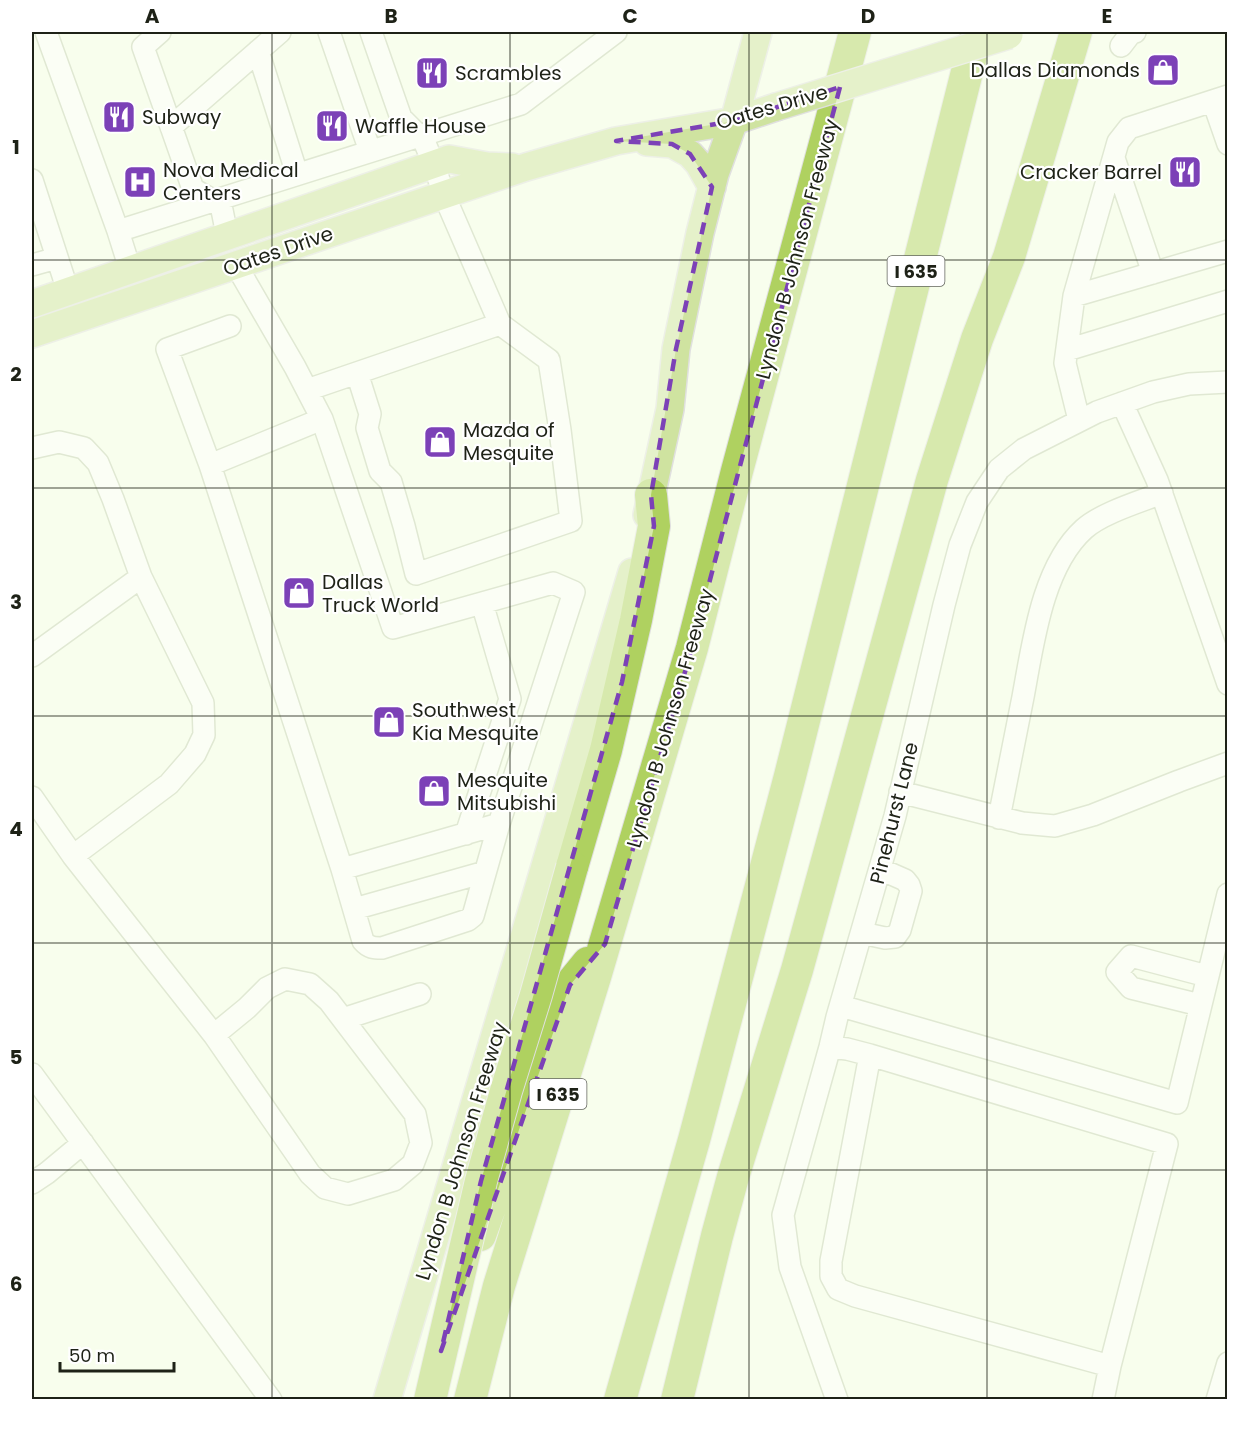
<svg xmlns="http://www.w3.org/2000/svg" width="1259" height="1431" viewBox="0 0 1259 1431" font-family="Poppins,sans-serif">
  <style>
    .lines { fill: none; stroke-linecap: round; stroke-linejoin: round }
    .minor-casing { stroke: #c4cfb3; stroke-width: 24 }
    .major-casing { stroke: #e0e0df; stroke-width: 30 }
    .highway-casing { stroke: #e0e0df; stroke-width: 34 }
    .minor { stroke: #fff; stroke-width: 21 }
    .major { stroke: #cfe3a0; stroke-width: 27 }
    .highway { stroke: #afd160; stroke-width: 32 }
    .major-bridge-casing { stroke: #e0e0df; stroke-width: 30; stroke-linecap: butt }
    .highway-bridge-casing { stroke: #e0e0df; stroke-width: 34; stroke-linecap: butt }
    .major-bridge { stroke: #cfe3a0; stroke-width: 27 }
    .highway-bridge { stroke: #afd160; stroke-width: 32 }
    .marked { fill: none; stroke: #7c41b7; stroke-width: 4.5; stroke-dasharray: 12 8; stroke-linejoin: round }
    .grid { fill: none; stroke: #1e2217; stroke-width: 1.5; stroke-opacity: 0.55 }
    .labels { text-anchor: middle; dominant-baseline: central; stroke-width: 4.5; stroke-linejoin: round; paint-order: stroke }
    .shield { fill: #fff; stroke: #62645d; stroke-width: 1.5 }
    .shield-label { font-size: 18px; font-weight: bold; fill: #1e2217 }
    .poi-label { font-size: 20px; fill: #1e2217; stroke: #fff; text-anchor: start }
    .street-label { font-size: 20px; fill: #1e2217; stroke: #fff }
    .neatline { fill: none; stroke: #1e2217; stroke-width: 2 }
    .grid-label { font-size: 20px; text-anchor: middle; font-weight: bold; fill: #1e2217 }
  </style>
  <rect width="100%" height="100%" fill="#f8feed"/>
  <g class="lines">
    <defs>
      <path id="minor" d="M46,32L118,231
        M160,32L143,47L193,189L221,205L227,235
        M329,32L370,151
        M1121,46L1131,33L1135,32
        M258,51L297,174
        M1213,101L1228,144
        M171,127L280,32
        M1114,158L1153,273
        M32,180L68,291
        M32,265L57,258
        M236,265L295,367L322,419L393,628L553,583L574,592L499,824L342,869L210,465L322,419
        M130,269L118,231L521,104L616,32
        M1074,296L1228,251
        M1067,350L1228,301
        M357,373L370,414L367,428L380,471L391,482L404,526L416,574L571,521L560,430L549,360L500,324L444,195L434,165L424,141L401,118L371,32
        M307,390L500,324
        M1122,403L1157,480L1228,684
        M1079,420L1065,363L1074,296L1118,142L1129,128L1228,96
        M32,448L59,442L84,448L98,463L113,499L141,577L203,703L204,735L195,754L169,784L73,856
        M210,465L167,349L230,326
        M32,656L141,577
        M900,792L1022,823L1055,826L1093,815L1179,781L1228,763
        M32,797L73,856L214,1035
        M999,818C1007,778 1015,737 1023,697C1033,644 1042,567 1084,529C1102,513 1139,502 1162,493
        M466,834L510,699L482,603
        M342,869L363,941C369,948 374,948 382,948L468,920L473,916L499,824
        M354,909L485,872
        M862,933L885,938L895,937L900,930L911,891L909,885L905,880L880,869
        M285,979L310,984L329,1001L415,1114L421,1143L413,1164L394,1180L348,1194L325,1188L310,1174L214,1035L247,1008L267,988Z
        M1200,1005L1131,988L1117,972L1131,956L1207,976
        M841,1006L1177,1103L1228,894
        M343,1019L420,994
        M830,1047L847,1049L870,1055L1167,1144L1110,1366L1103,1400
        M870,1055L831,1261V1276L838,1289L855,1296L1110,1366
        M32,1074L271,1400
        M32,1183L47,1173L83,1143
        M837,1400L790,1267L783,1215L830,1047L837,1017L895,816L944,605L960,545L977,502L999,469L1024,449L1097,412L1153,392L1189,384L1228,382
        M1217,1400L1228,1363"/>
      <path id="major" d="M647,142L672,144L690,154L699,164L712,187
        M32,304L449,159L487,166L512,167
        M32,334L526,167L616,141L734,121L776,107
        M647,515L670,409L676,349L700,233L715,174L734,121L758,32
        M387,1400L632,572"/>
      <path id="highway" d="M572,867L606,750L636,620L654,526L651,495
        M480,1235L570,985L588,963
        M470,1400L499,1286L595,977L692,648L737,471L855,32
        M620,1400L694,1140L790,776L977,32
        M677,1400L717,1236L733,1177L797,970L932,480L977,339L1009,257L1076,32"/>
    </defs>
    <use href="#minor" class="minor-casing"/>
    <use href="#major" class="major-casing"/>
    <use href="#highway" class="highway-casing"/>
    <use href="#minor" class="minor"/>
    <use href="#major" class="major"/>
    <use href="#highway" class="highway"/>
    <defs>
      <path id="major-bridge" d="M776,107L1009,35"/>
      <path id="highway-bridge" d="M430,1400L481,1181L506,1091L536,995L572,867"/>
    </defs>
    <use href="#major-bridge" class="major-bridge-casing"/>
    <use href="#highway-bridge" class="highway-bridge-casing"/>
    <use href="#major-bridge" class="major-bridge"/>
    <use href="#highway-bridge" class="highway-bridge"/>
  </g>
  <path d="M0 0H1259V1431H0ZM840,87L692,648L605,944L570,985L441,1351L481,1181L622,682L654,526L651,495L676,349L712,187L690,154L672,144L616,141L734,121Z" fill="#f8feed" fill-opacity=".55" fill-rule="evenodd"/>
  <path class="marked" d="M840,87L692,648L605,944L570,985L441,1351L481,1181L622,682L654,526L651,495L676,349L712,187L690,154L672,144L616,141L734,121Z"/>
  <path class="grid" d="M272,32V1400M510,32V1400M749,32V1400M987,32V1400M32,260H1228M32,488H1228M32,716H1228M32,943H1228M32,1170H1228"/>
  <defs>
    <symbol id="shop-square" viewBox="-11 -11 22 22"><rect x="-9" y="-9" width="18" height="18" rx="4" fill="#7c41b7" stroke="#fff"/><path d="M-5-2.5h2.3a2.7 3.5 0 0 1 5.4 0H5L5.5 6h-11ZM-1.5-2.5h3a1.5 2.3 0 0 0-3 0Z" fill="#fff"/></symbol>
    <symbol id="restaurant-square" viewBox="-11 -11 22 22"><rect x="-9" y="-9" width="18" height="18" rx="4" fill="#7c41b7" stroke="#fff"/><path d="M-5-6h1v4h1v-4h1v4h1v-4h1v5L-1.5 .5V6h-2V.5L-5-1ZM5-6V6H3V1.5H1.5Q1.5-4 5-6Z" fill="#fff"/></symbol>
    <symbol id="hospital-square" viewBox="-11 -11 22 22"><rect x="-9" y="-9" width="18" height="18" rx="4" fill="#7c41b7" stroke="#fff"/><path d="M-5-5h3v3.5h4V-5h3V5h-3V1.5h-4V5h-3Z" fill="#fff"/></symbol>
  </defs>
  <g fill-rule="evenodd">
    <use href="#shop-square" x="1144" y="51" width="38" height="38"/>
    <use href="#restaurant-square" x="413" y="54" width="38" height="38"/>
    <use href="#restaurant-square" x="100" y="98" width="38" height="38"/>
    <use href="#restaurant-square" x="313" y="107" width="38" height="38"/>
    <use href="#restaurant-square" x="1166" y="153" width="38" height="38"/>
    <use href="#hospital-square" x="121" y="163" width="38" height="38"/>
    <use href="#shop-square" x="421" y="423" width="38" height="38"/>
    <use href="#shop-square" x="280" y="574" width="38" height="38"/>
    <use href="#shop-square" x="370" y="703" width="38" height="38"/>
    <use href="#shop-square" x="415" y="772" width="38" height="38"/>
  </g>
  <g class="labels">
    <g class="shield">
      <rect x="887.5" y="256" width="57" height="30" rx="4.5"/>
      <rect x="529.5" y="1079" width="57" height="30" rx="4.5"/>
    </g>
    <g class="shield-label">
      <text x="916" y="271">I 635</text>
      <text x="558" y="1094">I 635</text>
    </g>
    <g class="poi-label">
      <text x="1140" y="70" text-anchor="end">Dallas Diamonds</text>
      <text x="455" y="73">Scrambles</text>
      <text x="142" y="117">Subway</text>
      <text x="355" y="126">Waffle House</text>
      <text x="163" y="170">Nova Medical<tspan x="163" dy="23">Centers</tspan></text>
      <text x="1162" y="172" text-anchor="end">Cracker Barrel</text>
      <text x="463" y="430">Mazda of<tspan x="463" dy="23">Mesquite</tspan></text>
      <text x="322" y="582">Dallas<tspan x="322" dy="23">Truck World</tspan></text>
      <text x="412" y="710">Southwest<tspan x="412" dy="23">Kia Mesquite</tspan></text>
      <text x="457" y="780">Mesquite<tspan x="457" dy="23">Mitsubishi</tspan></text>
    </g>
    <g class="street-label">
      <text transform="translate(772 107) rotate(-16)">Oates Drive</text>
      <text transform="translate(797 249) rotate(-75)">Lyndon B Johnson Freeway</text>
      <text transform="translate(278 251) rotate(-19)">Oates Drive</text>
      <text transform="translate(670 718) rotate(-74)">Lyndon B Johnson Freeway</text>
      <text transform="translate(894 813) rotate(-76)">Pinehurst Lane</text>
      <text transform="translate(461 1151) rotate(-73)">Lyndon B Johnson Freeway</text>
    </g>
  </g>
  <rect width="1259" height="1431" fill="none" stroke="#ffffff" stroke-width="66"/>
  <path d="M60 1362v9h114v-9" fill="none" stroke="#1e2217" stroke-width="3"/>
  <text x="69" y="1362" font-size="18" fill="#1e2217" stroke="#ffffff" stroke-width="4.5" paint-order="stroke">50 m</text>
  <rect x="33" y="33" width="1193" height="1365" class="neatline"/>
  <g class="grid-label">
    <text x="152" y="23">A</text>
    <text x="391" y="23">B</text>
    <text x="630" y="23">C</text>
    <text x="868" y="23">D</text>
    <text x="1107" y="23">E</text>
    <text x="16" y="154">1</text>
    <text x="16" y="381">2</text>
    <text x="16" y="609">3</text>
    <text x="16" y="836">4</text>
    <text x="16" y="1064">5</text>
    <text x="16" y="1291">6</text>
  </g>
</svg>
